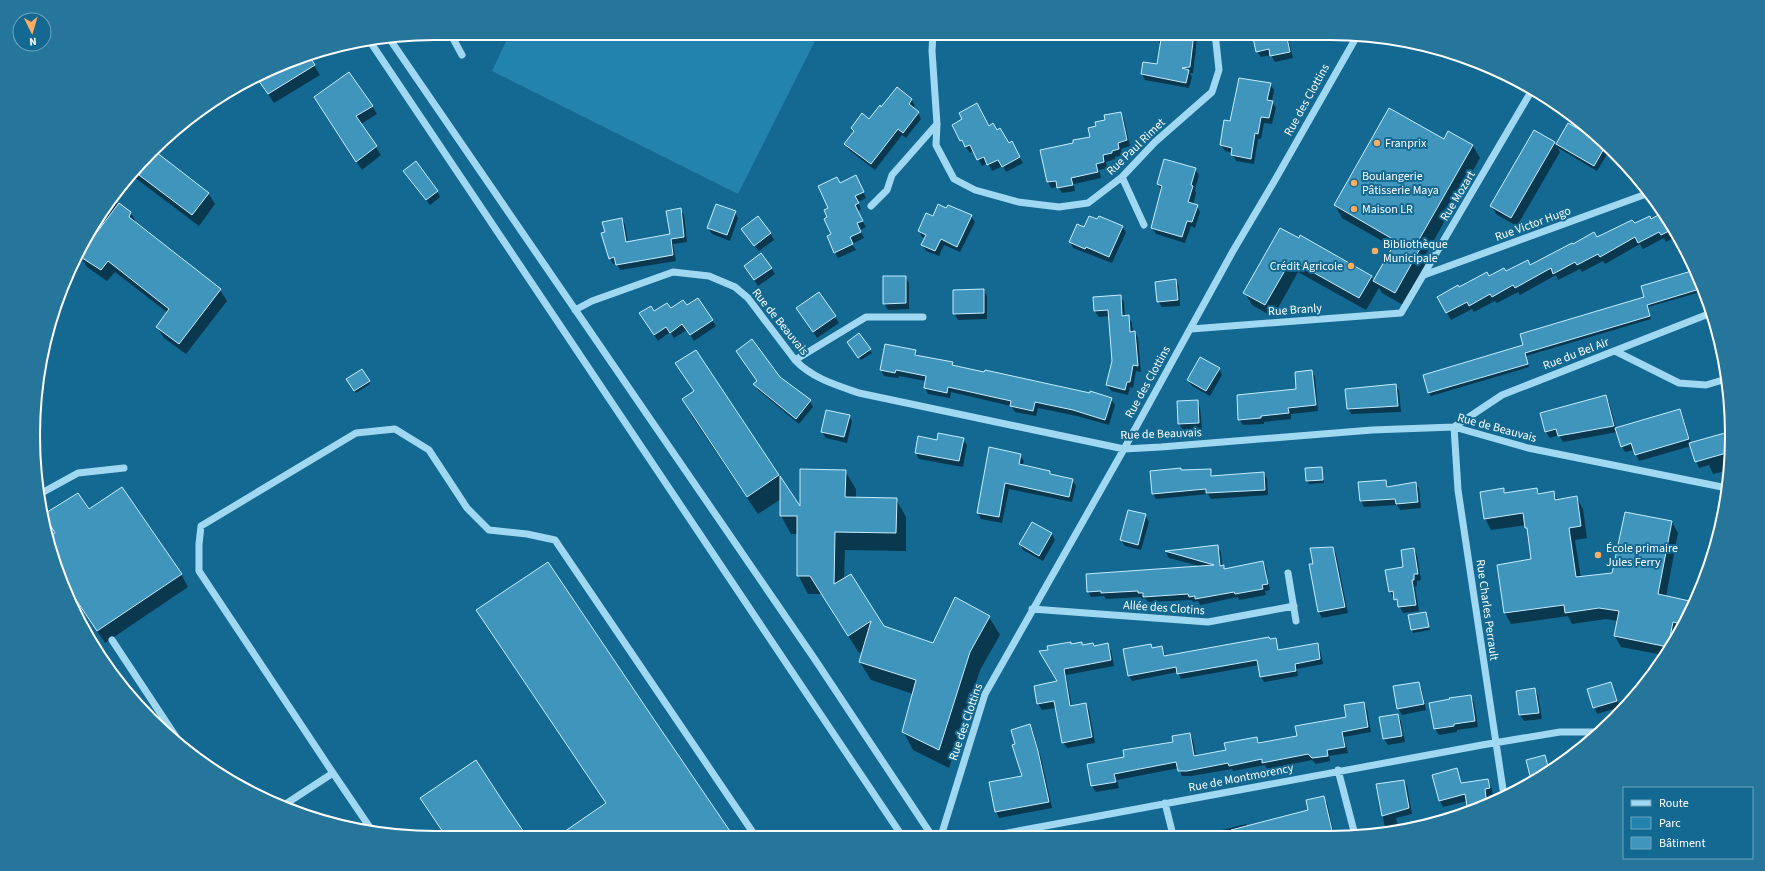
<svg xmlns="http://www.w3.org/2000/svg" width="1765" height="871" viewBox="0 0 1765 871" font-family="'Source Sans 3',sans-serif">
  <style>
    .green { fill: #2283af }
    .shadow { fill: #0007 }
    .building { fill: #4095bc; stroke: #c8ecfd }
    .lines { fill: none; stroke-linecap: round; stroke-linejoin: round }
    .minor { stroke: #a0d8f2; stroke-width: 7 }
    .poi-dot { fill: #ffac61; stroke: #136992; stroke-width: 1.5 }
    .labels { text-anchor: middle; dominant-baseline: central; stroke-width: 4; stroke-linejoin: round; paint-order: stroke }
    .street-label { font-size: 12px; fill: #fff; stroke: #136992 }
    .poi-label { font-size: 12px; fill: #fff; stroke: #136992; text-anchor: start }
    .rim { fill: none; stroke: #fff; stroke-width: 2 }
  </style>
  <rect width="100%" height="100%" fill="#136992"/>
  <path class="green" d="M510,33H809L817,37L738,194L492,71Z"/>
  <path class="shadow" d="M1161,33H1194L1197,39L1193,73H1190L1192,77L1189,88L1145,80L1142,74L1158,65L1161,45L1159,42Z
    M1253,33H1287L1293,58L1275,62L1271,55L1261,57L1257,51Z
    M307,54L320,75L274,103L257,77Z
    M1270,84L1274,90L1272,101L1276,108L1272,124L1264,123L1261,139H1258L1254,164L1236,161L1232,153L1225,151L1221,145L1231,122Z
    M897,88L912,100L915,106L913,109L918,112L921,119L906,138L902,135L875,170L849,150L846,144L855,132L852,128L869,120L882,108Z
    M315,98L372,106L377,114L361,124L381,155L362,170Z
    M1120,113L1124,119L1130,146L1121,149L1122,155L1115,157V159L1106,162L1107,168L1099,170L1101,178L1074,184L1075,191L1062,193L1058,187L1051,188L1048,182L1074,143L1091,138L1097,127Z
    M1569,124L1605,145L1609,151L1597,171L1558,148L1560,152L1517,226L1497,215L1491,206L1554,143L1556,146Z
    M989,127L1008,144L1011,143L1023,163L1006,172L1003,166L992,171L988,163L982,166L974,151L970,153L961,140Z
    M1444,141L1473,146L1480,158L1425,256L1427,261L1403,305L1382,293L1379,288L1366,310L1298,272L1273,317L1252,305L1245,293L1281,229L1371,276L1374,281L1393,247L1342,218L1335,205Z
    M150,154L208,193L215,204L199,226L130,174Z
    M1195,169L1199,175L1195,190L1196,193L1193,205L1197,206L1200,212L1195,228L1191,226L1185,243L1156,234L1152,228L1161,190L1158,184Z
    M405,171L437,191L440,197L430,205Z
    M859,183L866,198L858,202L861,209L857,212L866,227L860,230L864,238L852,244L856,250L838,258L835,252L828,217L830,209Z
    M111,199L131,213L137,224L220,290L227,301L186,354L164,338L157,327L168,313L115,272L107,281L87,267L80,256L105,223L98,217Z
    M946,209L971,216L975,222L960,252L944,245L939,256L926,251L923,245L925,238L922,237L919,231L933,217Z
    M680,210L684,215L687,242L673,244L676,261L620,270L616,263L613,264L610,258L606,232L622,219L625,224L628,243L671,235Z
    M735,212L738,218L730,241L712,234L708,228Z
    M1665,213L1677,236L1666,242L1664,238L1643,249L1640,244L1605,264L1603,261L1582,272L1580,269L1558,280L1556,275L1520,295L1518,292L1497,303L1495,301L1474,312L1472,309L1451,320L1438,297L1489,278L1530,266L1573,246L1651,220Z
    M1122,226L1126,232L1112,263L1073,248L1070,241L1084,228Z
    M770,233L774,240L759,251L746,235Z
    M771,268L775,274L758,286L749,272Z
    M1696,271L1704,291L1648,307L1651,319L1526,356L1529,367L1431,396L1429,393L1424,376L1524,346L1646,298L1643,287Z
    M905,277L909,283V309L888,310L884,303Z
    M1176,280L1179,287L1180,306L1162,307L1158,301Z
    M984,290L987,296V319L958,320L954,313Z
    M818,293L839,323L817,338L801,314Z
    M1120,296L1124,302L1125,317L1128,316L1132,323L1133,332H1135L1138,338L1141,372L1136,371L1133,388L1130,387L1128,395L1111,391L1107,385L1113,361L1109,316L1099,317L1095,311Z
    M686,307L712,320L716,326L694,341L687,330L674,338L670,332L658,341L644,320L654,313Z
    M859,335L872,353L861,360L850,345Z
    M696,351L801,509L845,471L856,489V499H896L906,517V551L845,550L844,579L884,627L934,644L989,617L1000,635L980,670L949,768L913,750L903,731L913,694L871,680L860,662L863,651L859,653L822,594H808L798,575V534H791L781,516V499L758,514L693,418L683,400L694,392L677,364Z
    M915,351L918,356L952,363L954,366L1111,399L1115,405L1109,425L1077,416L1038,408L1036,416L1015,412L1011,406L951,392L950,398L928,394L925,388L926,381L899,376L898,378L884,376L881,370Z
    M1219,368L1222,375L1210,396L1192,386L1188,380Z
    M1311,371L1315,377L1318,411L1291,414V419L1264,422V424L1243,425L1239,419L1297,390Z
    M779,377L810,401L813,407L799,424L758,390L755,384L758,382Z
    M348,380L369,381L370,384L356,393Z
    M1395,385L1399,391L1401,412L1351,414L1348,408Z
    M1605,396L1609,402L1616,428L1680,410L1683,416L1691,443L1732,432L1729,470L1713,474L1709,465L1699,468L1691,446L1639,461L1634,450L1625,452L1622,447L1637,443L1617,432L1563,442L1559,435L1550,438L1546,432Z
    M1197,401L1200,407L1202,429L1183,430L1179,424L1178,402Z
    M849,415L852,422L847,443L826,438L822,432Z
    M963,439L967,445L963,467L919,459L916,453L937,441Z
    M1020,455L1024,461L1023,466L1050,472L1052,475L1072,480L1076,486L1072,502L1009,489L1002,523L981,519L978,513Z
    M1321,468L1324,483L1309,484L1307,481Z
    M1210,470L1213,477L1264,473L1267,479L1268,495L1211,499L1208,494L1156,499L1153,494L1181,471Z
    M1386,481L1389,487L1416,483L1419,489L1421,508L1400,510L1397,505L1364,507L1361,500Z
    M1503,489L1506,494L1537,489L1540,494L1553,492L1558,500L1576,497L1583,509L1587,538L1575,540L1581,578L1613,574L1626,513L1672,522L1678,533L1666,597L1692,602L1693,604L1663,655L1621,647L1615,636L1618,621L1606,619L1572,624L1568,616L1511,624L1505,613L1498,566L1532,560L1529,531L1526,525L1491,530L1485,518Z
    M89,511L181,574L188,587L105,643L58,574L48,539Z
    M1145,515L1149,522L1141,550L1125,546L1121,540Z
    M1032,523L1052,534L1055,540L1043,561L1023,550L1020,544Z
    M1217,546L1221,552L1222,566L1225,570L1263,562L1266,568L1270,590L1265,591L1266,595L1239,600L1238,597L1200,605L1198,601L1193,602L1192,600L1148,602L1145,598L1142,599L1141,597L1106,599L1104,596L1091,597L1088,591L1203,567L1169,558L1166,553Z
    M1333,548L1336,554L1348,613L1322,618L1319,612L1310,565H1314Z
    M1414,549L1417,555L1421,580L1417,581V586L1415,587L1419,611L1403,613L1395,597H1393L1390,591Z
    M1425,613L1430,630L1413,633L1409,616Z
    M1275,639L1279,651L1317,644L1320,649L1323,664L1297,669L1298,676L1264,682L1261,677L1259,665L1181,679L1178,672L1132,681L1129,676L1151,645L1153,649L1162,647L1166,656Z
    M1093,644L1094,647L1107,644L1111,650L1114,666L1066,675L1072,707L1086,704L1089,710L1095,743L1067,748L1063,742L1056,708L1042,710L1038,704L1058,682L1071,645L1083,646Z
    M1419,683L1422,689L1426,710L1402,715L1398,708Z
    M1611,683L1620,707L1597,714L1588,690Z
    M1535,689L1538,695L1542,719L1524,721L1520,715L1517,692Z
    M1639,690L1629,700L1627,694Z
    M1470,696L1474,702L1478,727L1457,730V732L1439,735L1435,729L1430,704Z
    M1363,703L1367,709L1371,732L1344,737L1348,753L1329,756L1330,761L1316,764L1312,760L1267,769L1265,765L1233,771L1232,769L1191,776H1182L1179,768L1117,780L1119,788L1096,792L1092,786L1126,758L1174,743L1190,734L1193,740L1196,756L1227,751L1257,738L1260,744L1298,737L1347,718Z
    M1398,715L1401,721L1405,742L1388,745L1384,739L1380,718Z
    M1029,725L1033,731L1041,758L1052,808L999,818L996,811L1023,777L1016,745Z
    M1544,756L1550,769L1532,779Z
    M1456,769L1462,784L1488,780L1491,786L1493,794L1488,796L1489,804L1469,811L1467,801L1443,807L1440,801L1433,776Z
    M1404,781L1407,786L1412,814L1396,818L1399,830L1386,833L1377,785Z
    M1323,797L1327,803L1334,835H1224L1222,830L1246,824L1248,827L1309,811Z
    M421,798L526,838H447Z"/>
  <path class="building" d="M1162,33H1194L1190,67L1182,68L1189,70L1186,83L1141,74L1143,62L1157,64Z
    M1252,33H1286L1290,52L1270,56L1269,49L1256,52Z
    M308,54L315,65L268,94L256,77Z
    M349,72L373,106L356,116L377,146L356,162L314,97Z
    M1239,78L1271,83L1267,100L1273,101L1269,118L1261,117L1258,134L1255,133L1251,159L1231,155L1232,148L1220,145L1224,120L1230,121Z
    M897,87L912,99L909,104L919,112L903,133L898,129L871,164L844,144L854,131L851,128L862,113L869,119L880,105L881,107Z
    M977,103L989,126L993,123L997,130L1000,128L1009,143L1012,141L1020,157L1002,167L998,160L987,165L984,157L977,160L970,145L965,147L962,140L960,141L952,125L962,119L959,113Z
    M1389,108L1444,139L1448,131L1473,145L1416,245L1421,247L1395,293L1373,281L1396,241L1334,205Z
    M1121,112L1127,140L1118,143L1119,149L1112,151V153L1103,155L1104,162L1096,164L1098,172L1071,178L1073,185L1057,188L1056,181L1047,182L1040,150L1073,143V140L1090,137L1088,128L1096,126L1095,122L1105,120L1104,115Z
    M1568,123L1606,145L1594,166L1556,144Z
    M1534,130L1555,142L1511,218L1490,206Z
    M156,152L209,193L192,215L139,175Z
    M1164,159L1196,168L1191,185L1193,186L1188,202L1198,205L1192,222L1187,221L1182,237L1151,228L1162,186L1157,184Z
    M416,161L438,191L426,200L403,171Z
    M856,175L864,192L855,196L859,203L855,205L863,221L857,223L861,232L850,237L853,244L834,253L827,236L831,234L824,219L827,217L824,210L828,208L818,186L837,177L840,183Z
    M119,203L131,212L129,217L221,289L179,344L156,327L169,309L108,261L101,270L79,256Z
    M716,204L736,211L727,235L707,228Z
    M938,204L946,208L948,205L972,215L957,247L941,239L935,251L921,245L926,235L918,231L926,213L933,216Z
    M681,208L684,237L671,239L673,255L616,265L614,257L609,259L601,233L605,232L602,222L622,218L626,242L670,234L666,211Z
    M1664,212L1673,229L1661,235L1659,232L1638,243L1635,237L1600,257L1598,254L1577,265L1575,262L1553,274L1551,268L1515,288L1513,285L1492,297L1490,294L1469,306L1467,302L1446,313L1437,297L1458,285L1459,287L1487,272L1489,276L1504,268L1506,271L1528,260L1530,265L1572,243L1573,244L1594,232L1597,237L1632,220L1635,223L1650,216L1651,219Z
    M758,216L771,233L754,246L741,229Z
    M1089,216L1097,219L1099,216L1123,226L1109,257L1086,247L1085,249L1069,242L1077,224L1084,227Z
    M1280,228L1299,238L1300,235L1372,276L1359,298L1291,260L1265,305L1243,293Z
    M761,253L772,268L754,280L744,266Z
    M1695,270L1703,288L1647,305L1650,316L1525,353L1528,364L1428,393L1423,375L1523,345L1520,334L1644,297L1641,286Z
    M883,276H906V303L883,304Z
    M1176,279L1178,300L1157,302L1155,282Z
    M984,289V313L953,314V290Z
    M819,292L836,316L813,332L796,308Z
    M1121,295L1122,316L1129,315L1130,332L1135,331L1138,366L1133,365L1130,382H1127L1125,390L1106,385L1112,361L1108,310L1094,311L1093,297Z
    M698,298L713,320L690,335L682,324L670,333L666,327L654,335L639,313L651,306L654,311L667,303L671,308L683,300L687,305Z
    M859,333L871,349L858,358L847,342Z
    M752,339L780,377L811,400L796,419L753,384L757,381L736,351Z
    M885,344L916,350L915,355L953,362L952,365L984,372L985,370L1090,393V391L1112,398L1105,420L1073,410L1035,402L1033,411L1010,406L1011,401L948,387L947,393L924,388L926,376L896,370L895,373L880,370Z
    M696,350L779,475L747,497L682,399L694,391L675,363Z
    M1200,357L1220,368L1206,391L1187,380Z
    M362,369L370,381L354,391L346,379Z
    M1312,370L1316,405L1288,408L1289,413L1261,416V418L1238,420L1237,395L1296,389L1295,372Z
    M1396,384L1398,406L1347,409L1345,389Z
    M1606,395L1614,426L1558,436L1556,429L1545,432L1540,413Z
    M1198,400L1199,423L1178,424L1177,401Z
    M1680,409L1689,439L1635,455L1631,443L1621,447L1615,428Z
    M826,410L850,415L844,437L821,432Z
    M1732,431L1730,452L1695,462L1689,443Z
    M938,433L964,438L959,461L915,453L918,436L937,440Z
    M989,447L1021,454L1019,464L1050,471V474L1073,479L1069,497L1005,483L999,517L977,513Z
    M1322,467L1323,480L1306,481L1305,468Z
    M1181,468V470L1211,469V476L1264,472L1265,490L1206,493V489L1152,494L1150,471Z
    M800,469L846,470L845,497L897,498L896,533L835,532L834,584L851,574L884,626L933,643L955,597L990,616L970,652L939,750L902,732L916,680L859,662L871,621L848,636L810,576H797V516H780V476L800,506Z
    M1386,480L1387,487L1416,482L1418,502L1396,504L1395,499L1360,501L1358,482Z
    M122,487L182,574L97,631L58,573L48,538L55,533L44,514L78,493L89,509Z
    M1504,488V493L1537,488L1538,494L1554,491L1555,500L1577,496L1581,526L1569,528L1576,577L1612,573L1625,512L1672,521L1658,594L1694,602L1682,624L1673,622L1668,647L1614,636L1619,611L1599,608L1565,613L1564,605L1504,613L1497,565L1531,559L1527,528H1525L1523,513L1484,519L1480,492Z
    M1128,510L1146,514L1138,545L1120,540Z
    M1032,522L1052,533L1039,556L1019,544Z
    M1218,545L1220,566L1224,565V569L1263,561L1268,584L1262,585L1263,589L1235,594L1234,592L1195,599V596L1189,597L1188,594L1143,597V593H1138V591L1101,593V591L1087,592L1086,574L1214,565L1165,551Z
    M1333,547L1345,607L1318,612L1309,564H1313L1310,548Z
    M1414,548L1418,574H1414V580H1412L1416,605L1398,607L1397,599L1394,600L1393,591L1389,592L1385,570L1403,567L1401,550Z
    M548,562L651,715L734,837L555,838L606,803L476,610Z
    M1426,612L1429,627L1411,630L1408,615Z
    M1269,637L1270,639L1276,638L1278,650L1318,643L1320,659L1295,664L1296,671L1260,677L1257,660L1177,674L1176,667L1128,676L1123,649L1151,644L1152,648L1162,646L1164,656Z
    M1071,642V644L1082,642V645L1093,643L1094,646L1108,643L1111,660L1064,669L1070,706L1086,703L1092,737L1062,743L1054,701L1037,704L1034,686L1057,681L1039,651L1048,650L1047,646Z
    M1419,682L1424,704L1397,709L1393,686Z
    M1611,682L1617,701L1593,708L1587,689Z
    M1535,688L1539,713L1519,715L1516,691Z
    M1471,695L1475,721L1454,724V726L1434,729L1429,703L1450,699L1449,698Z
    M1364,702L1368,727L1342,732L1345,747L1327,750L1328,756L1312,758L1308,754L1262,763V759L1229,766L1228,763L1187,771H1178L1176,762L1114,774L1116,782L1091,786L1087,764L1124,757L1123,750L1173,742L1172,736L1190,733L1194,756L1226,750L1224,743L1257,737L1258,743L1297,736L1295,726L1346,717L1344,705Z
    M1398,714L1402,736L1383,739L1379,717Z
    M1030,724L1038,751L1049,802L995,812L989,782L1022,776L1012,745L1015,744L1011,730Z
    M1545,755L1549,770L1531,780L1526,760Z
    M476,760L502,800L528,838H447L420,798Z
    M1457,768L1461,783L1488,779L1490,788L1485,789L1487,805L1468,812L1465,794L1439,801L1432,775Z
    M1404,780L1409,808L1382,816L1376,784Z
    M1324,796L1333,835H1231V830L1308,810L1306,800Z"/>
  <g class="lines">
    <path class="minor" d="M450,33L462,55
      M933,33L932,51L937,124L936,145L954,179L975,190L1018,202L1059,207L1088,203L1122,177L1155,142L1212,92L1219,70L1215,33
      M389,38L816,661L932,836
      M369,40L902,836
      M1122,177L1144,225
      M871,206L887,190L892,175L937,124
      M1424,275L1649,193
      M575,310L592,301L673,272L709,276L735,287L748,298L795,360C812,378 836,385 859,393L1124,449L1161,447L1372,430L1454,427L1528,448L1727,488
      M1191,329L1401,313L1532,90
      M1615,351L1679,383L1706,385L1726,379
      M795,360L866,317H923
      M1454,427L1458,490L1504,796
      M1454,427L1502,395L1711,313
      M38,495L78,473L124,468
      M1288,573L1296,621
      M1032,609L1208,622L1294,606
      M112,640L184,749
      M1338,770L1355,835
      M333,773L199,571V544L201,526L356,433L395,429L429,450L467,508L489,530L527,534L555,540L756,837
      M1165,803L1173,835
      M281,807L333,773L373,832
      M941,836L985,694L1124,449L1233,251L1275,180L1357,36
      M991,836L1482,745L1560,732H1597"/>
  </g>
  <g class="poi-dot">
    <circle cx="1377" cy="143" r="4"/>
    <circle cx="1354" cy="183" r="4"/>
    <circle cx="1354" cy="209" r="4"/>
    <circle cx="1375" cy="251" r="4"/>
    <circle cx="1351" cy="266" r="4"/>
    <circle cx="1598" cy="555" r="4"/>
  </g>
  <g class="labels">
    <g class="street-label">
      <text transform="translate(1307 100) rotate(-61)">Rue des Clottins</text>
      <text transform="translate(1136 147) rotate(-44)">Rue Paul Rimet</text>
      <text transform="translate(1458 196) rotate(-59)">Rue Mozart</text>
      <text transform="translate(1533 224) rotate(-20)">Rue Victor Hugo</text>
      <text transform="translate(1295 310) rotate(-4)">Rue Branly</text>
      <text transform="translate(780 322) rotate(51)">Rue de Beauvais</text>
      <text transform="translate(1576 354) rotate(-21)">Rue du Bel Air</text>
      <text transform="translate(1148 382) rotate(-61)">Rue des Clottins</text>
      <text transform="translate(1497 428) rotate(15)">Rue de Beauvais</text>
      <text transform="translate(1161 434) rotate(-2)">Rue de Beauvais</text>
      <text transform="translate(1164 608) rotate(4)">Allée des Clotins</text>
      <text transform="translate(1487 610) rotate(82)">Rue Charles Perrault</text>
      <text transform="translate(966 722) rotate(-71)">Rue des Clottins</text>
      <text transform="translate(1241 778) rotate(-11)">Rue de Montmorency</text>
    </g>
    <g class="poi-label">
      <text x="1385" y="143">Franprix</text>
      <text x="1362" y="176">Boulangerie<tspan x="1362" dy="14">Pâtisserie Maya</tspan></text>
      <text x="1362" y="209">Maison LR</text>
      <text x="1383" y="244">Bibliothèque<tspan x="1383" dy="14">Municipale</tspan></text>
      <text x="1343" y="266" text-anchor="end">Crédit Agricole</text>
      <text x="1606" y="548">École primaire<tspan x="1606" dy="14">Jules Ferry</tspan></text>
    </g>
  </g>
  <path d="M0 0H1765V871H0ZM435 40H1330A395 395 0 0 1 1725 435V436A395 395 0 0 1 1330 831H435A395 395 0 0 1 40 436V435A395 395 0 0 1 435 40Z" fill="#26759b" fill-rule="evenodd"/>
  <path class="rim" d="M435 40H1330A395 395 0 0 1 1725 435V436A395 395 0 0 1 1330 831H435A395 395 0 0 1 40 436V435A395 395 0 0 1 435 40Z"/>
  <rect x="1623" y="787" width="130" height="72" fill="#136992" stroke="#71a5be"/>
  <rect x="1631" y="800" width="20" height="6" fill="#a0d8f2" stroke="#71a5be"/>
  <text x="1659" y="807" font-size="12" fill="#ffffff">Route</text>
  <rect x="1631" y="817" width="20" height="12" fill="#2283af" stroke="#71a5be"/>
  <text x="1659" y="827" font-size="12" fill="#ffffff">Parc</text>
  <rect x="1631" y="837" width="20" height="12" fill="#4095bc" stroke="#71a5be"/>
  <text x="1659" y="847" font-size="12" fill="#ffffff">Bâtiment</text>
  <g transform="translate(32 32) rotate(175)"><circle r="19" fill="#136992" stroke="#71a5be"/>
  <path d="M0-3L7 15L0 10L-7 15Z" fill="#ffac61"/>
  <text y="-6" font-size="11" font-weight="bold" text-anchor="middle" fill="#ffffff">N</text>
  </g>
</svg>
